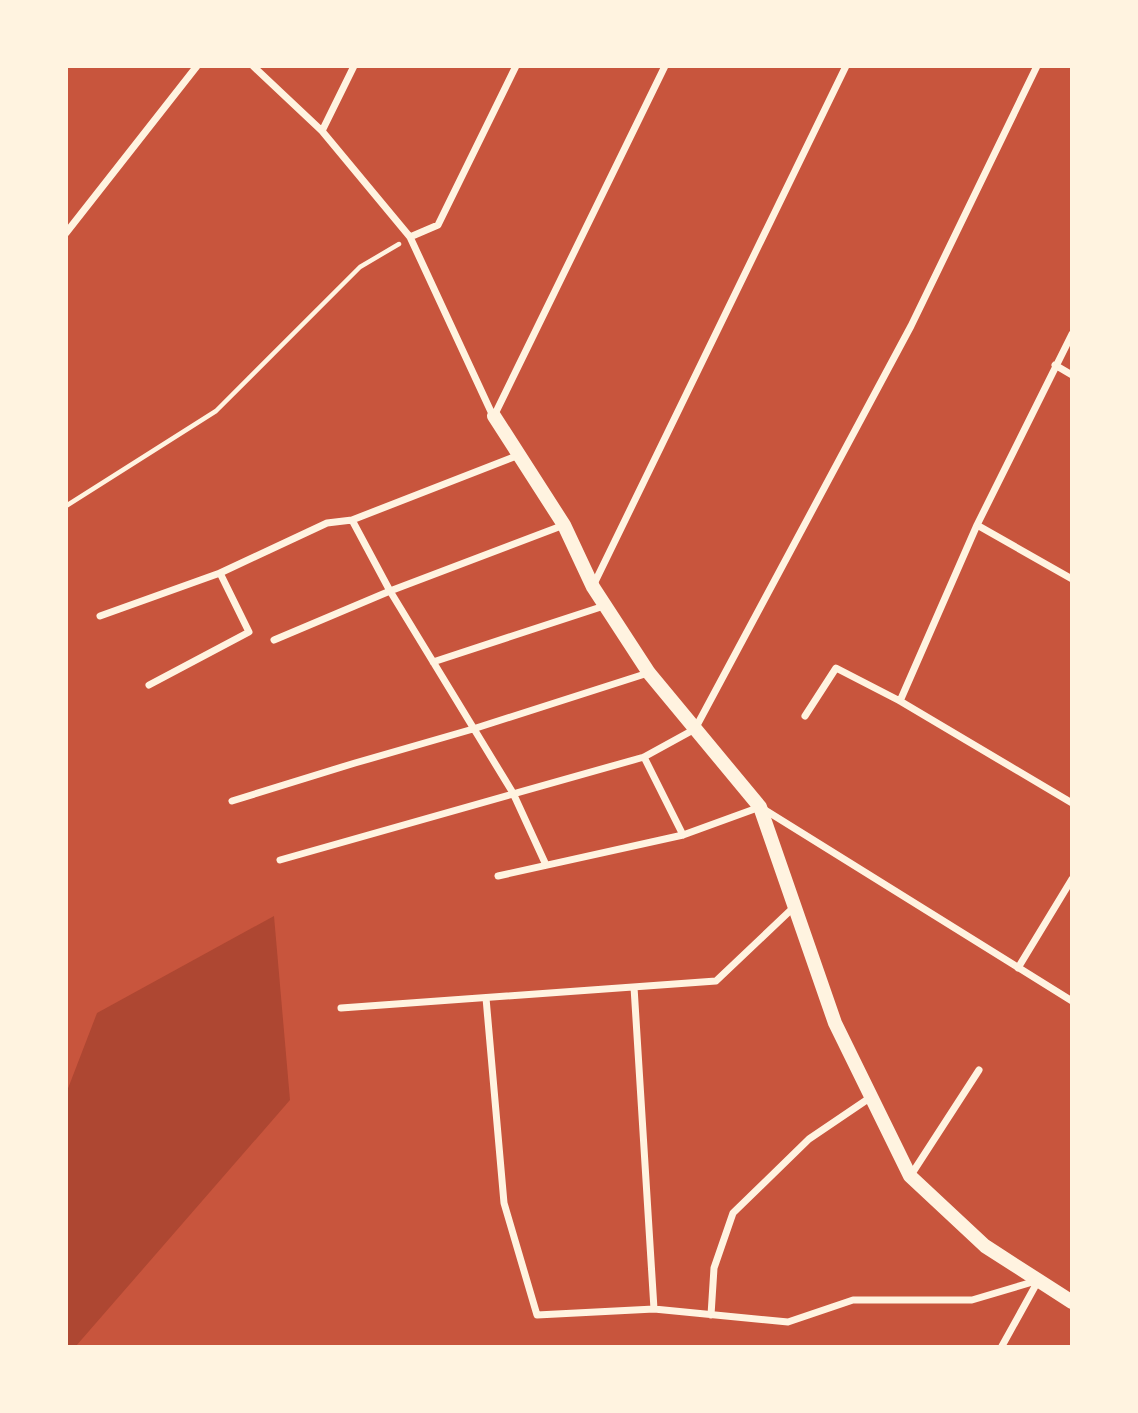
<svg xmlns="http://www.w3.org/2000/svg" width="1138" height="1413" viewBox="0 0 1138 1413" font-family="'Exo 2',sans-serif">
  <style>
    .green { fill: #ae4732 }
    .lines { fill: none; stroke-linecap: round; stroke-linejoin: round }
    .path { stroke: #fff3e0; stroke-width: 4.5 }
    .minor { stroke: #fff3e0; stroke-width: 7 }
    .secondary { stroke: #fff3e0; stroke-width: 14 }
  </style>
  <rect width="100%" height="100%" fill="#c8553d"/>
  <path class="green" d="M274,916L290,1100L76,1346H67V1091L97,1013Z"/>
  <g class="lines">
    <path class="path" d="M66,506L216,411L360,267L399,244"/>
    <path class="minor" d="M253,66L322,131L410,237L493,416
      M322,131L354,66
      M66,233L197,66
      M410,237L438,225L516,66
      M1055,365L1072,375
      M494,416L665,66
      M352,520L390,591L513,793L546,865
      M977,525L1072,579
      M593,586L846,66
      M100,616L220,573L327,523L352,520L519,455
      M274,640L390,591L564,525
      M433,662L604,606
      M149,685L249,632L220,573
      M900,701L977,525L1072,334
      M805,716L836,668L900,701L1072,803
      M644,757L683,835
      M232,801L355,763L473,729L648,673
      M280,860L644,757L695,729L911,326L1037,66
      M498,876L683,835L760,807L1072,1001
      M1018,968L1072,879
      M634,987L654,1309
      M486,998L504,1203L537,1315L654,1309L788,1322L853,1300H972L1036,1281
      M341,1008L716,981L794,907
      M911,1175L979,1070
      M711,1315L714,1268L733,1213L809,1139L871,1097
      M1002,1346L1038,1281"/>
    <path class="secondary" d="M494,416L564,525L593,587L649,673L760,807L835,1023L910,1176L985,1246L1072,1302"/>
  </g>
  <rect width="1138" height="1413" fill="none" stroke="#fff3e0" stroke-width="136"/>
</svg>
